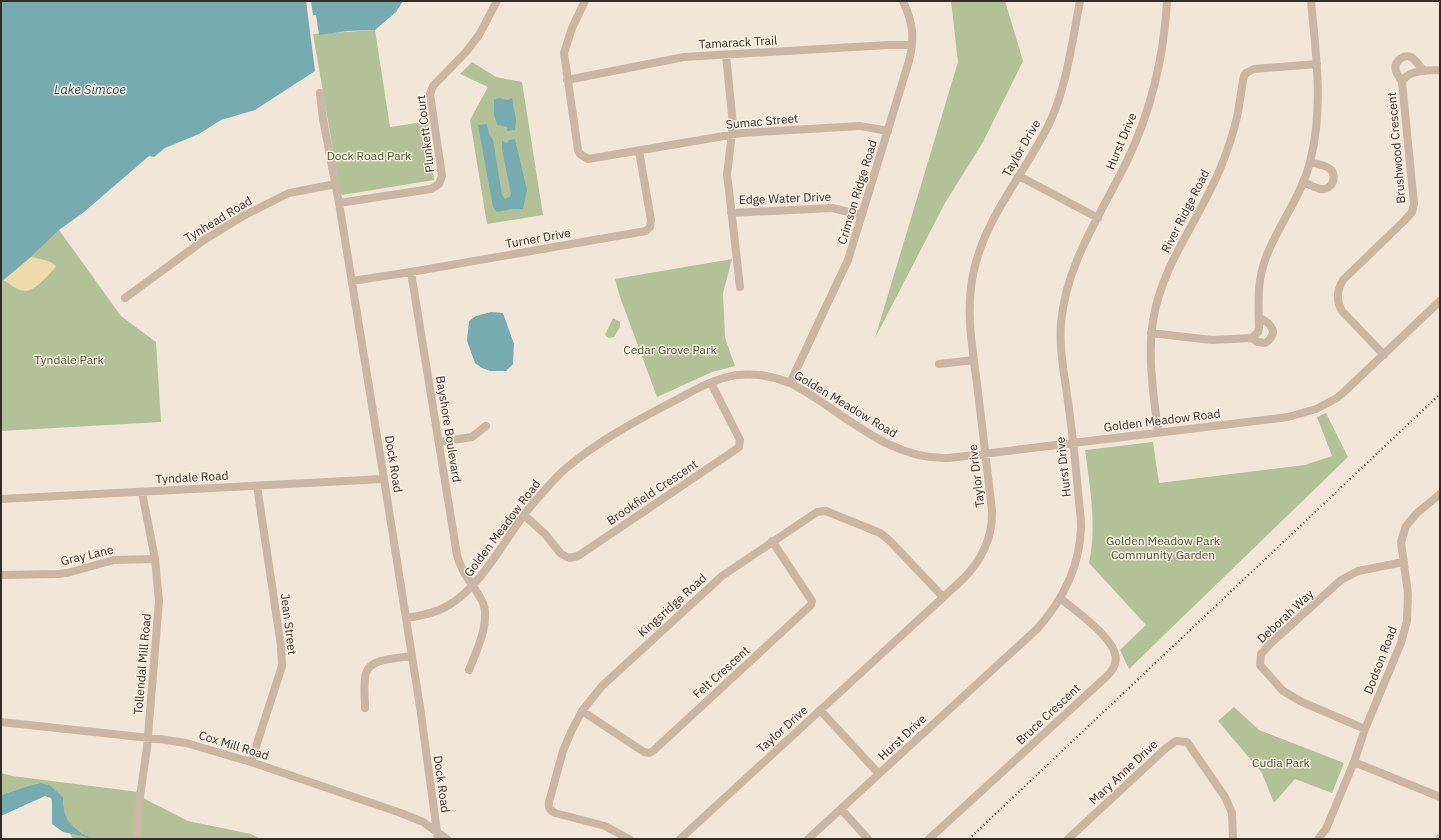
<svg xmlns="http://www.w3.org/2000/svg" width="1441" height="840" viewBox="0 0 1441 840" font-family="'IBM Plex Sans',sans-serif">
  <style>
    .green { fill: #b2c198 }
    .sand { fill: #efdaad }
    .water { fill: #76acb0 }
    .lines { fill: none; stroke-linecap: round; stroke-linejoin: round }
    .stream { stroke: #76acb0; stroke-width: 2 }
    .minor { stroke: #cab6a4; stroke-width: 8 }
    .rail { stroke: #352b26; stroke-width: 2; stroke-dasharray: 1 3; stroke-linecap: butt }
    .labels { text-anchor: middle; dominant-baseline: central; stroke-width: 3; stroke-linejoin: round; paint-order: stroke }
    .street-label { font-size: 12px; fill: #352b26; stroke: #faf0e4 }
    .park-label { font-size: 12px; fill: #435429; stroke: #faf0e4 }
    .water-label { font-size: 13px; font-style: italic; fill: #1a5257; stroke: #faf0e4 }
  </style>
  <rect width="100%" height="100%" fill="#f2e6d8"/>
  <path class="green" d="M951,1H1005L1023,61L983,142L945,203L875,338L958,62Z
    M375,30L390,127L430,121L427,132L434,180L342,195L340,191L313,34Z
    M472,62L496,77L522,82L543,215L487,224L470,120L488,87L460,74Z
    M59,230L121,316L156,342L161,422L1,431V282L31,257Z
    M732,259L723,293L725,338L735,366L712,372L657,397L620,297L615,279Z
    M613,318L620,322V327L614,337L609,338L605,335Z
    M1326,413L1348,457L1129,669L1120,650L1146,625L1089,563C1097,525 1090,488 1085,450L1153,442L1159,483L1305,465L1332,456L1317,417Z
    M1234,707L1259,730L1344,763L1332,793L1295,779L1274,803L1262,773L1218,721Z
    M1,773L12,776L139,792L145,799L188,821L251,834L260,839H73L69,832L86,836C67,821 64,821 63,797L39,783L31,785L1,795Z"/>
  <path class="sand" d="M31,257C40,259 50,260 56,266L54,269C46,277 33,295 20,290C14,288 9,283 3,280Z"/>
  <path class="water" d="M1,1H306L315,71L255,110L221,120L199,134L165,148L154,157L149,156L84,212L59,230L31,257L1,282Z
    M311,1H403L396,12L375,30L348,31L319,35L316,15H313Z
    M499,98L508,100L512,98L516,120L515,130L507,131V127L497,125L494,114V100Z
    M487,124L489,134L493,140L502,195L505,199L510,197L511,194L502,149V141L507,143L509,140L515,139L527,190L523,209H512L497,212L493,207L478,125Z
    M491,312L503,313L514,344L513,364L506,371H490L482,368L475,363L467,341L469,321L476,316Z
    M40,783L49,785L63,797C64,821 68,822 87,837L63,832L52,824V801L51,798L45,796L1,816V795L31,785Z"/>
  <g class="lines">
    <path class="stream" d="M87,837L88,839"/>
    <path class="minor" d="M585,1L572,28L564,53L578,150L580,154L588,159L742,133L860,126L888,131
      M726,55L733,125L727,174L728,182L740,287
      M567,80L684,57L888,45H912
      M1402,82C1400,78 1397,75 1396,71C1393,62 1403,54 1411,57C1416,60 1420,67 1424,71
      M320,93L323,119L339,203L384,479L420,707L438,839
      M1019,176L1098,218
      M1303,182C1309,184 1315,188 1321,189C1332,191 1338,176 1330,169C1326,165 1316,164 1310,162
      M339,203L431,189L439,184L442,176L430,94L433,86L466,52L479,35L497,1
      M731,213L832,208L862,215
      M411,272L457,555C461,573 474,585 482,601C492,620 476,652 469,670
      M352,281L411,272L646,231L650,227L651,220L639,151
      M125,298L204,240L243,216L289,193L336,184
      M1151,333L1212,340L1252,338L1258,332L1259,328C1258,300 1257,276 1269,250C1282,220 1302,194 1310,162C1324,108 1316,55 1311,1
      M1252,338L1257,342L1265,343C1280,333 1271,323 1259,318
      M1384,355L1342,311C1336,301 1337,290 1343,280L1405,220L1412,212L1414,204L1402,82C1408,69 1428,71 1440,70
      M939,364L974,360
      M790,383L848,260L909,61C915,37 913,23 903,1
      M1158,432C1154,395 1147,358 1153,321C1161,266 1199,220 1220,169C1227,152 1233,135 1237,117C1240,104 1241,89 1244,76L1246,73L1254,69L1317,64
      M439,442L472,437L486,426
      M1,499L384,479
      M524,515L545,534L561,554L569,558L578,556L735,450L739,447L740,440L711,383
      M1,575L58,574L67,573L114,560L155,559
      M406,618C421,616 436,613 449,605C486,583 507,532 536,500C545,490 554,479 565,469C598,441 639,419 678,399C696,389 716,378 737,375C756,373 773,376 790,383C841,409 887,461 949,458L1288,417L1316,409L1337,398L1345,391L1440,301
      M365,708C365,697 363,683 366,673C370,658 399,658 412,656
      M820,710L879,774
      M582,711L644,752L649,753L653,751L811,605L812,601L772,541
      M1,722L159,739L186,743L251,762L401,813L423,822L447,839
      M1365,729L1302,702L1283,691L1260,665L1261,654L1270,644L1341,580L1358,571L1404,562
      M251,762L282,666L281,646L257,486
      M1354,762L1440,797
      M841,809L868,839
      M137,839V817L147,748L159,601L155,559L142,492
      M629,839L605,826L555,813C550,810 548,808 549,802L563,751L571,732L582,711L602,686L722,576L817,512L826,511L880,533L889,540L943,597
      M680,839L963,579C982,560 993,538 992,510C987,468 982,426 977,384C972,346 965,308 974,270C986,216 1025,173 1049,124C1067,87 1072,41 1080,1
      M808,839L1037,629C1063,600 1080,567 1081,527C1081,515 1079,503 1078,491C1075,459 1072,427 1067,395C1064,371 1059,348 1061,323C1066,263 1102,213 1127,161C1151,111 1164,56 1167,1
      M929,839L1107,676C1113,670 1118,663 1115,654C1111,636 1075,610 1061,599
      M1068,839L1166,748L1176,741L1187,742L1225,797L1232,813L1233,839
      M1318,839L1326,829L1354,762L1365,729L1401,643L1407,621L1408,594L1401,542L1406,526L1417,513L1440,494
      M1440,839V838"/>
    <path class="rail" d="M969,839L1440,394"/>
  </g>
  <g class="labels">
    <g class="street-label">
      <text transform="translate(738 42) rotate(-3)">Tamarack Trail</text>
      <text transform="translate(762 121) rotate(-5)">Sumac Street</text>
      <text transform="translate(425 134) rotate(-97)">Plunkett Court</text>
      <text transform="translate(1121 141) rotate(-67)">Hurst Drive</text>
      <text transform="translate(1021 148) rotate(-60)">Taylor Drive</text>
      <text transform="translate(1396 148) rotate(-95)">Brushwood Crescent</text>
      <text transform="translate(857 192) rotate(-73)">Crimson Ridge Road</text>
      <text transform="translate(785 198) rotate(-2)">Edge Water Drive</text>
      <text transform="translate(1185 211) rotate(-63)">River Ridge Road</text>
      <text transform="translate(218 219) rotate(-31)">Tynhead Road</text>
      <text transform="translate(538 238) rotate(-10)">Turner Drive</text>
      <text transform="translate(846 404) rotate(31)">Golden Meadow Road</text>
      <text transform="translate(1162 420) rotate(-7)">Golden Meadow Road</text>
      <text transform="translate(449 429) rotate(81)">Bayshore Boulevard</text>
      <text transform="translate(394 464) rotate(81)">Dock Road</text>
      <text transform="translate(1063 467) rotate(-96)">Hurst Drive</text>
      <text transform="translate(976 476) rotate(-97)">Taylor Drive</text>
      <text transform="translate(192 477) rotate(-3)">Tyndale Road</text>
      <text transform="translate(652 492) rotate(-34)">Brookfield Crescent</text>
      <text transform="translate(502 528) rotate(-53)">Golden Meadow Road</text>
      <text transform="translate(87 555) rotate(-13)">Gray Lane</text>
      <text transform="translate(672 605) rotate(-42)">Kingsridge Road</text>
      <text transform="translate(1285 616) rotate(-43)">Deborah Way</text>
      <text transform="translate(289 624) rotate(83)">Jean Street</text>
      <text transform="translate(1380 660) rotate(-69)">Dodson Road</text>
      <text transform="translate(142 664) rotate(-85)">Tollendal Mill Road</text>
      <text transform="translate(721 672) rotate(-42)">Felt Crescent</text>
      <text transform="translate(1048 714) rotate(-43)">Bruce Crescent</text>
      <text transform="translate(782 729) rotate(-42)">Taylor Drive</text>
      <text transform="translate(902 737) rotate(-43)">Hurst Drive</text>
      <text transform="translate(234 745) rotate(17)">Cox Mill Road</text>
      <text transform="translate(1123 772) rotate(-43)">Mary Anne Drive</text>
      <text transform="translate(442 784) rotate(82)">Dock Road</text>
    </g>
    <g class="park-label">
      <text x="369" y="155">Dock Road Park</text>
      <text x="670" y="349">Cedar Grove Park</text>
      <text x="69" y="359">Tyndale Park</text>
      <text x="1163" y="540">Golden Meadow Park<tspan x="1163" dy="14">Community Garden</tspan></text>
      <text x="1281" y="762">Cudia Park</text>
    </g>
    <g class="water-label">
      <text x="90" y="89">Lake Simcoe</text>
    </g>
  </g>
  <rect width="1441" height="840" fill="none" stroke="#352b26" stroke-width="4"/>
</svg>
